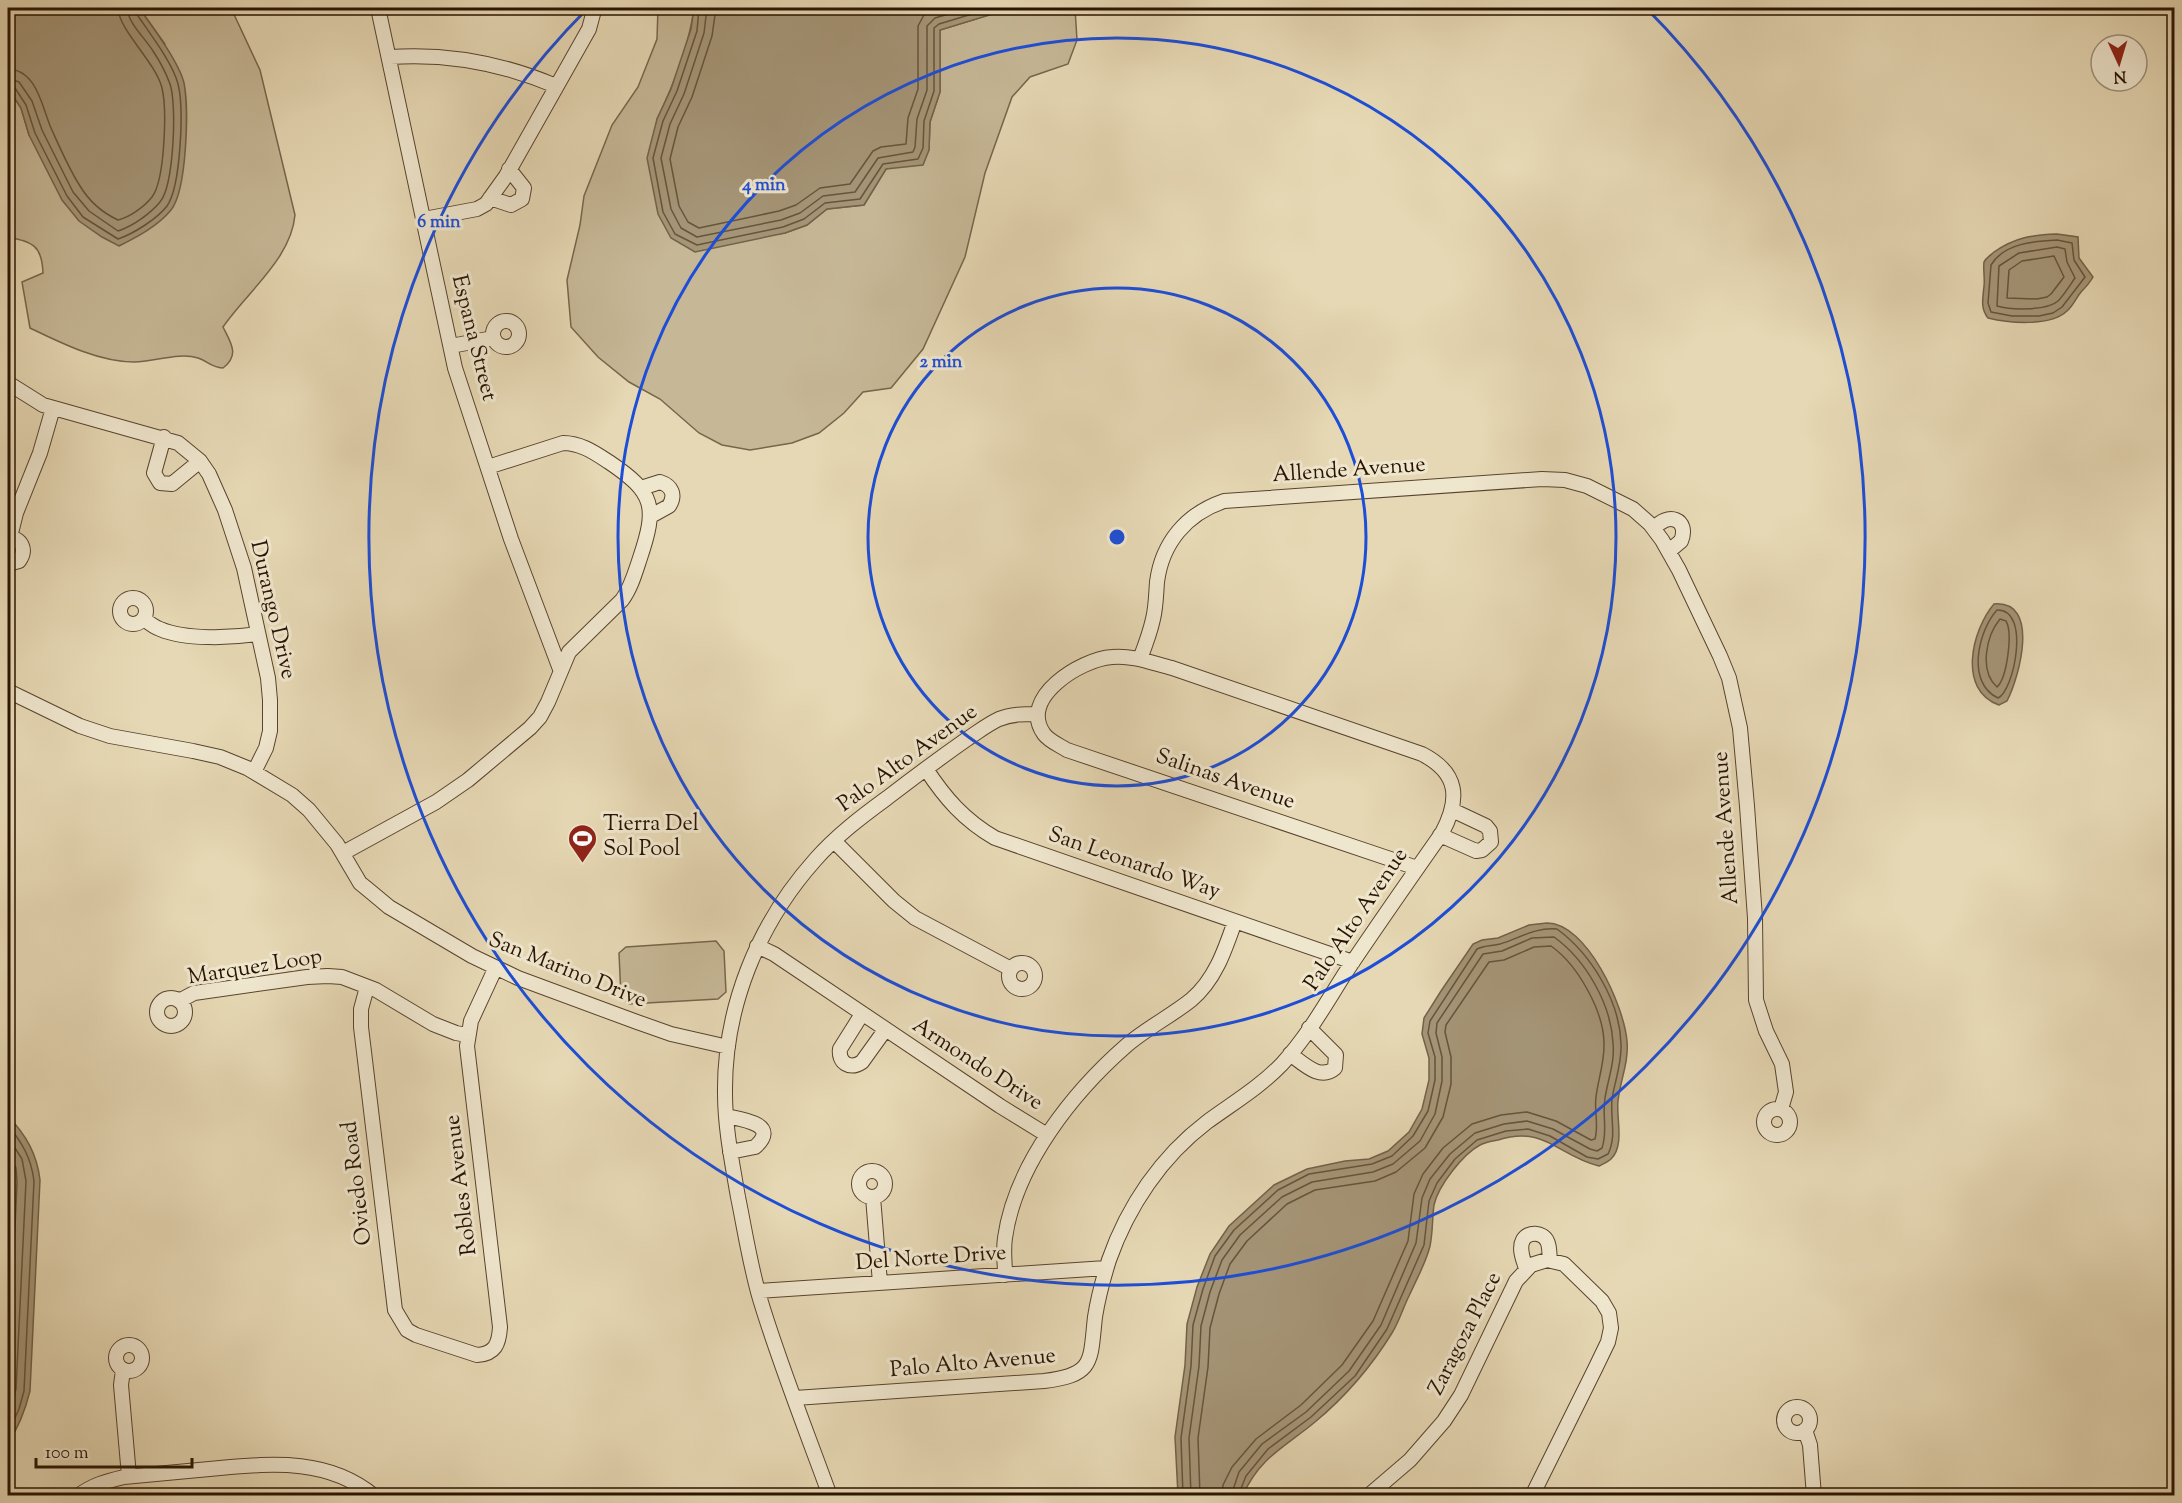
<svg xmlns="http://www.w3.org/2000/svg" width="2182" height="1503" viewBox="0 0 2182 1503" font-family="'Sorts Mill Goudy',serif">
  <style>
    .green { fill: #c6b796; stroke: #77654c; stroke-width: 1.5 }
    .water { fill: #a59577; stroke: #736148; stroke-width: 1.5 }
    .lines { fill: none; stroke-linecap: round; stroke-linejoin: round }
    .shore { stroke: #66543c; stroke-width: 1.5 }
    .minor-casing { stroke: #58442e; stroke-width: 16 }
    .minor { stroke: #efe6ce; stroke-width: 14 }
    .ring { fill: none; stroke: #1d4ed8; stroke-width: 3 }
    .labels { text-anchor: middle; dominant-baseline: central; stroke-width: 6; stroke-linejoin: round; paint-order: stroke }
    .street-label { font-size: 22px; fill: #281301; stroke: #efe6ce }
    .poi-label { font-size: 22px; fill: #281301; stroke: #efe6ce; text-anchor: start }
    .centre { fill: #1d4ed8; stroke: #efe6ce; stroke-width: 3 }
    .ring-label { font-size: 18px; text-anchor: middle; font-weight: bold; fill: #1d4ed8; stroke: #efe6ce; stroke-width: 6; stroke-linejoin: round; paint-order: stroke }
  </style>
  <rect width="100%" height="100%" fill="#e6d8b4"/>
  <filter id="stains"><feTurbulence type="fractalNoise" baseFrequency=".00333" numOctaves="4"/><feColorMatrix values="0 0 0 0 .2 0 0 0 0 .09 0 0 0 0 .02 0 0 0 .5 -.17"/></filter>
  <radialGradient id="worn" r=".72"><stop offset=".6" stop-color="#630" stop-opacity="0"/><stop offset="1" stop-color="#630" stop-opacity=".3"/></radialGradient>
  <path class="green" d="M139,8H231L260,70L295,215C291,259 247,292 223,327C231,343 240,355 223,368C210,367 208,361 198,358C179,352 154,362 134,362C99,362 61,343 30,328L22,282L43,273C42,244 31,242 8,237V88L21,108L29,135L165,44Z
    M658,8H694C689,46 674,84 657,119L770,235L785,233L807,225L827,209L864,205L886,169L929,150L930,122L940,92V30L996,13L998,8H1075L1077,40L1068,64L1030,77L1012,97L985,173L965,257L923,349L891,388L863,392L844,413L819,433L792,443L750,450L722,445L699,433L660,399L629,382L598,357L571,327L567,280L580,225L584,196L612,125L638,87L657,39Z
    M716,941L724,951L726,992L718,999L629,1004L621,997L619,953L626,947Z"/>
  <path class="water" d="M8,8H139C152,26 179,62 184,83C189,108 187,190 171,210C158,226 137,237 119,246L102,237L79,221L62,200L29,135L21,108L8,88Z
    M694,8H998L996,13L940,30V92L930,122L929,150L923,165L886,169L864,205L827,209L807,225L785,233L695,252L671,238L658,214L647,158L657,119L671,89L691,29Z
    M2057,234L2078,237L2079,258L2093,277C2089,284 2086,287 2081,292C2076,298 2073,306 2067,311C2050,327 2008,323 1988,318C1980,308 1983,298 1984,286C1985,279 1983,269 1984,262C1986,258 1991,255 1994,252C2016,237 2032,235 2057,234Z
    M1994,604C2041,600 2019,678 2007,701L1999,705C1957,690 1972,630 1994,604Z
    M1547,923C1587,923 1624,1006 1627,1041C1629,1062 1620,1081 1618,1101C1616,1117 1625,1146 1611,1159C1608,1162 1603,1164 1599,1166C1558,1156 1545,1125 1498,1140C1492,1141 1485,1142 1480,1145C1463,1154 1438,1186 1434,1205C1432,1219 1433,1232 1430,1246C1426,1263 1416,1280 1409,1296C1403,1308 1399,1322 1392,1333C1371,1367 1345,1397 1315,1422C1285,1447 1260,1457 1243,1495H1178L1175,1437L1185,1365L1187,1324L1197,1287L1210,1254L1229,1226L1274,1185L1307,1169L1345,1161L1369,1159L1388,1151L1409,1132L1422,1109L1429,1080V1058L1422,1034L1424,1018L1441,991L1473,944L1482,940L1498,938L1529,925Z
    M8,1116C26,1135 37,1154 40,1180L30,1391C25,1411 19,1427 8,1443Z"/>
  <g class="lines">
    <path class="shore" d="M699,8L697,31L677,91L663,121L653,158L663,212L675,234L697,245L783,227L804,219L825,203L860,199L883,164L918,159L923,148L924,121L934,91V28L939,24L992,8
      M707,8L704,33L684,94L670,124L661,158L671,209L681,228L697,237L781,220L800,213L823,196L855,192L878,158L913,152L915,147L917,119L927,90V26L935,18L969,8
      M716,8L712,36L692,97L678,127L670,159L679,206L688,222L699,228L779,211L796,205L820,188L850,184L873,151L881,147L906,144L908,118L918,89V26L925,13L937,8
      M8,69C37,70 42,107 51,128C60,148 69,169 80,186C89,201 103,213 118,220C130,217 144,207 152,197C165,180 167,109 162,88C155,61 119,31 118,8
      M8,78L19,82L32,101L42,130L73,192L89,211L118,231C133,226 150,214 160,202C174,185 177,104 170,84C166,73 159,60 153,51C145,38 128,23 127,8
      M8,85L15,88L26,105L35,133L67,196L83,217L118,239C133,234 157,219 167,206C181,186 184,107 178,84C173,63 148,31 136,13L135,8
      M2057,240L2072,243L2074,260L2085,277L2062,307L2053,313L2039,316H2012L1991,312L1988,303L1991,265C2004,243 2035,241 2057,240Z
      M2057,247L2065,249L2067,262L2075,278C2070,285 2064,295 2058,301C2047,311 2011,310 1997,306L1999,266L2019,253Z
      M2054,256L2064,277L2051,294L2047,297L2037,299L2007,298L2009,270L2022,261Z
      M1997,610C2031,609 2014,691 1998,698C1966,683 1978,631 1997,610Z
      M2000,619L2006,621C2013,633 2007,678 1997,687C1979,671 1986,636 2000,619Z
      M8,1125C22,1143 31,1157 34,1181L24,1391L19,1409L8,1433
      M8,1137L22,1159L26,1181L16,1389L8,1417
      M8,1151L16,1168L17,1182L8,1382
      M1183,1496L1181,1438L1191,1366L1193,1325L1203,1289L1215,1256L1234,1230L1278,1190L1309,1174L1372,1164L1392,1156L1413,1136L1428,1111L1435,1080V1057L1428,1033L1430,1021L1477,949C1484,945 1492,946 1500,944C1520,938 1535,927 1557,929C1591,954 1620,1001 1621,1044C1622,1063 1615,1080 1612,1099C1610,1118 1617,1136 1608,1154L1598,1159L1587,1157L1550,1136L1528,1129L1506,1131L1477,1140L1455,1159L1437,1183L1429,1201L1424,1245L1387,1329L1355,1376L1311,1417L1268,1449L1246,1476L1238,1496
      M1191,1496L1189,1438L1199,1366L1201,1326L1210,1292L1222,1260L1240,1235L1282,1197L1312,1182L1373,1172L1393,1164L1420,1141L1435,1114L1442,1081V1057L1436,1033L1437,1023L1483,954L1502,951L1532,938L1554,937C1586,960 1611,1004 1613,1043C1615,1062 1608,1079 1605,1098C1602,1115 1608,1131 1602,1148L1597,1151L1590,1149L1553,1129L1527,1121L1504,1124L1475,1133L1450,1154L1430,1179L1422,1198L1416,1243L1381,1325L1349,1371L1306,1412L1262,1444L1239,1472L1231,1496
      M1200,1496L1198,1438L1208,1367L1210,1328L1219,1294L1230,1264L1247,1241L1287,1204L1315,1190L1375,1181L1396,1172L1425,1148L1443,1117L1451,1084V1057L1445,1032L1446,1025L1489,962L1504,960L1534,947L1551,946C1578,965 1605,1013 1604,1046C1604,1064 1598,1080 1596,1097C1594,1111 1599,1125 1595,1139L1591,1140L1556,1121L1527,1112L1501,1115L1472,1124L1443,1148L1423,1174L1414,1194L1408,1241L1373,1321L1342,1365L1301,1405L1256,1439L1232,1467L1223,1485L1222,1496"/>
    <defs>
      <path id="minor" d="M378,8L455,368L511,539L560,669
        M390,57C446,53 504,64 556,86
        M490,198L511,205L522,199L524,188L509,169
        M424,219L477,209L486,204L506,176L589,29L593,14V8
        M493 334a13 13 0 1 1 26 0a13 13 0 1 1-26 0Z
        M451,346L493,338
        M8,383L43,405L178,443L200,461L209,474L225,510L244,568L268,678L270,700V731L266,748L254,772
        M164,437L154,473L160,483L172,484L200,461
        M641,488L660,482C672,486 676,495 669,506L651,516
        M1654,529C1667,511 1690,519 1681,541L1669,551
        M10,537L16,513L40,453L53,408
        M8,538C22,538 27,550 19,561L8,564
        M120 611a13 13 0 1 1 26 0a13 13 0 1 1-26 0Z
        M144,619C149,623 154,627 160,629C185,640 231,638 258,634
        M1140,659C1145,646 1150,633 1153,619C1156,607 1156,595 1157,582C1162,543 1186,514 1224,501L1542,479L1565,480L1587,486L1633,509L1650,524L1662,540L1679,570L1720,656L1729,678L1740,728L1747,806L1755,918L1756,1000L1766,1031L1782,1064L1786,1092L1781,1109
        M8,691L80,726L110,736L193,751L220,757L247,768L292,795L309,810L337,844L360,883L371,892L389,907L472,956L518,978L637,1022L671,1034L728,1047
        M926,769C945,798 964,820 995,838L1353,962
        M1440,835L1476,851L1482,850L1491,842L1490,831L1486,826L1452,810
        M834,841L894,901L915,918L1011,969
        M343,853L436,802L468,780L530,728L540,717L548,702L569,652L622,600C631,588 635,573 640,558C657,507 655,493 609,462C595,453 581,443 563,443L488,467
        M757,946L774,954L1000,1106L1047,1135
        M1009 976a13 13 0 1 1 26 0a13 13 0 1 1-26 0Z
        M367,987L361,1009V1027L395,1310L407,1330L416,1335L477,1355C495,1354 499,1344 500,1327L467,1046L471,1021L495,969
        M157 1012a14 14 0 1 1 28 0a14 14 0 1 1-28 0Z
        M179,1001L194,993L307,977L328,976L342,977L376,990L433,1024L456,1033L467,1035
        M862,1014L840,1049C838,1063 850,1070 862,1062L885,1030
        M1290,1054C1304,1064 1320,1081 1335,1068L1336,1055L1309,1028
        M1764 1122a13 13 0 1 1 26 0a13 13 0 1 1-26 0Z
        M726,1116C741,1119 781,1124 755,1147L730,1152
        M859 1184a13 13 0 1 1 26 0a13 13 0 1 1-26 0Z
        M873,1197L880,1283
        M1526,1269C1524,1261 1518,1249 1523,1240C1528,1231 1543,1232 1547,1241C1550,1246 1549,1254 1550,1260
        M1005,1275C1005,1263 1003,1250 1005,1238C1015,1165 1073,1092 1127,1045C1147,1028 1171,1016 1191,1000C1215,980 1225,950 1235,921
        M758,1291L1106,1268
        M116 1358a13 13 0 1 1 26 0a13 13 0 1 1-26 0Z
        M123,1370L121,1385L129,1476
        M795,1398L1044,1381C1095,1375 1090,1361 1095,1317C1098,1298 1103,1279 1109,1260C1128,1206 1161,1157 1207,1122C1233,1103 1260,1087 1282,1064C1307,1037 1325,1005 1344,975C1376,927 1409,880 1442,833C1460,799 1459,773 1422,754L1172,668C1152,663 1133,655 1112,657C1081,659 1018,698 1044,734C1049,741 1059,745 1067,750L1417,868
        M1784 1420a13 13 0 1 1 26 0a13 13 0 1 1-26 0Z
        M1805,1430L1810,1445L1814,1496
        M78,1496C92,1485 107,1481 124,1477C156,1474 188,1471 220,1468C275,1463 329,1459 374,1496
        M830,1496C806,1430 780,1365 760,1299C750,1265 745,1231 738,1197C732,1162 725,1128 725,1093C724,1007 758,924 815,860C836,836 861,817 887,798C913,778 940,758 967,739C978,732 988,724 999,719C1011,714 1024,714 1037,714
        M1067,1496H1086
        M1368,1496L1410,1460L1444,1421L1461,1395L1516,1281L1531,1265L1547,1260L1564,1264L1602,1301L1609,1313L1611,1328L1608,1342L1595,1369L1532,1496"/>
    </defs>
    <use href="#minor" class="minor-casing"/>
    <use href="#minor" class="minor"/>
  </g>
  <g class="ring">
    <circle cx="1117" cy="537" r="249"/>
    <circle cx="1117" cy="537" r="499"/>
    <path d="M1646 8A748 748 0 1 1 588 8"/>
  </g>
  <defs>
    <symbol id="stadium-pin" viewBox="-11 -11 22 30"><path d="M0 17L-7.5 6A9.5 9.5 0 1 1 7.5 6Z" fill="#8f2418" stroke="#efe6ce"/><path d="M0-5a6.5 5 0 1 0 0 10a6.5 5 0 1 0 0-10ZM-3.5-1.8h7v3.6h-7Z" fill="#fff"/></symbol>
  </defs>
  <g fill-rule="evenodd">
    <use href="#stadium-pin" x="566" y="822" width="33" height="45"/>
  </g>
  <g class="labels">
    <g class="street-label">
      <text transform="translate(473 338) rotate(76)">Espana Street</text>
      <text transform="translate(1349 471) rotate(-4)">Allende Avenue</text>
      <text transform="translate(272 610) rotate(77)">Durango Drive</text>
      <text transform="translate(908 759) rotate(-36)">Palo Alto Avenue</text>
      <text transform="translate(1225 780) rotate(19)">Salinas Avenue</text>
      <text transform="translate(1727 828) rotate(-94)">Allende Avenue</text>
      <text transform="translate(1134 864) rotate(19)">San Leonardo Way</text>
      <text transform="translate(1357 920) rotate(-56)">Palo Alto Avenue</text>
      <text transform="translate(255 968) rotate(-9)">Marquez Loop</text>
      <text transform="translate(567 971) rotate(22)">San Marino Drive</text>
      <text transform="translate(977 1065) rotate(33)">Armondo Drive</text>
      <text transform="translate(358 1183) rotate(-97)">Oviedo Road</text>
      <text transform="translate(462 1185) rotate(-97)">Robles Avenue</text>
      <text transform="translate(931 1259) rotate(-4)">Del Norte Drive</text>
      <text transform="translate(1466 1334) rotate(-63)">Zaragoza Place</text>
      <text transform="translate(973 1364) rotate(-5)">Palo Alto Avenue</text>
    </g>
    <g class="poi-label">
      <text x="603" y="825">Tierra Del<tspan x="603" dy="25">Sol Pool</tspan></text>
    </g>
  </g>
  <circle cx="1117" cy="537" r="9" class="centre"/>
  <g class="ring-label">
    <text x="764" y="190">4 min</text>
    <text x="439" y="227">6 min</text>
    <text x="941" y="367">2 min</text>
  </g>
  <rect width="2182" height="1503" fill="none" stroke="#e6d8b4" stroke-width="30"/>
  <rect x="9" y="9" width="2164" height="1485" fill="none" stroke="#281301" stroke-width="3"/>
  <rect x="15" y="15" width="2152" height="1473" fill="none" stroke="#281301" stroke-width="1.5"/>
  <g transform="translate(2119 63) rotate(176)"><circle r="28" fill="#efe6ce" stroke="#9f927c" stroke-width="1.5"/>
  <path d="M0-4.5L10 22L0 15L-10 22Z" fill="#8f2418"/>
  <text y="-9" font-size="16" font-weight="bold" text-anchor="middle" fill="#281301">N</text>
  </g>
  <path d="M36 1458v9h156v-9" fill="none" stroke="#281301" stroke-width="3"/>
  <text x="45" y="1458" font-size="18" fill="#281301" stroke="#efe6ce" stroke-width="4.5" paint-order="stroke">100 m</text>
  <rect width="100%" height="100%" filter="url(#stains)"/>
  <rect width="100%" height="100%" fill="url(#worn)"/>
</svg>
